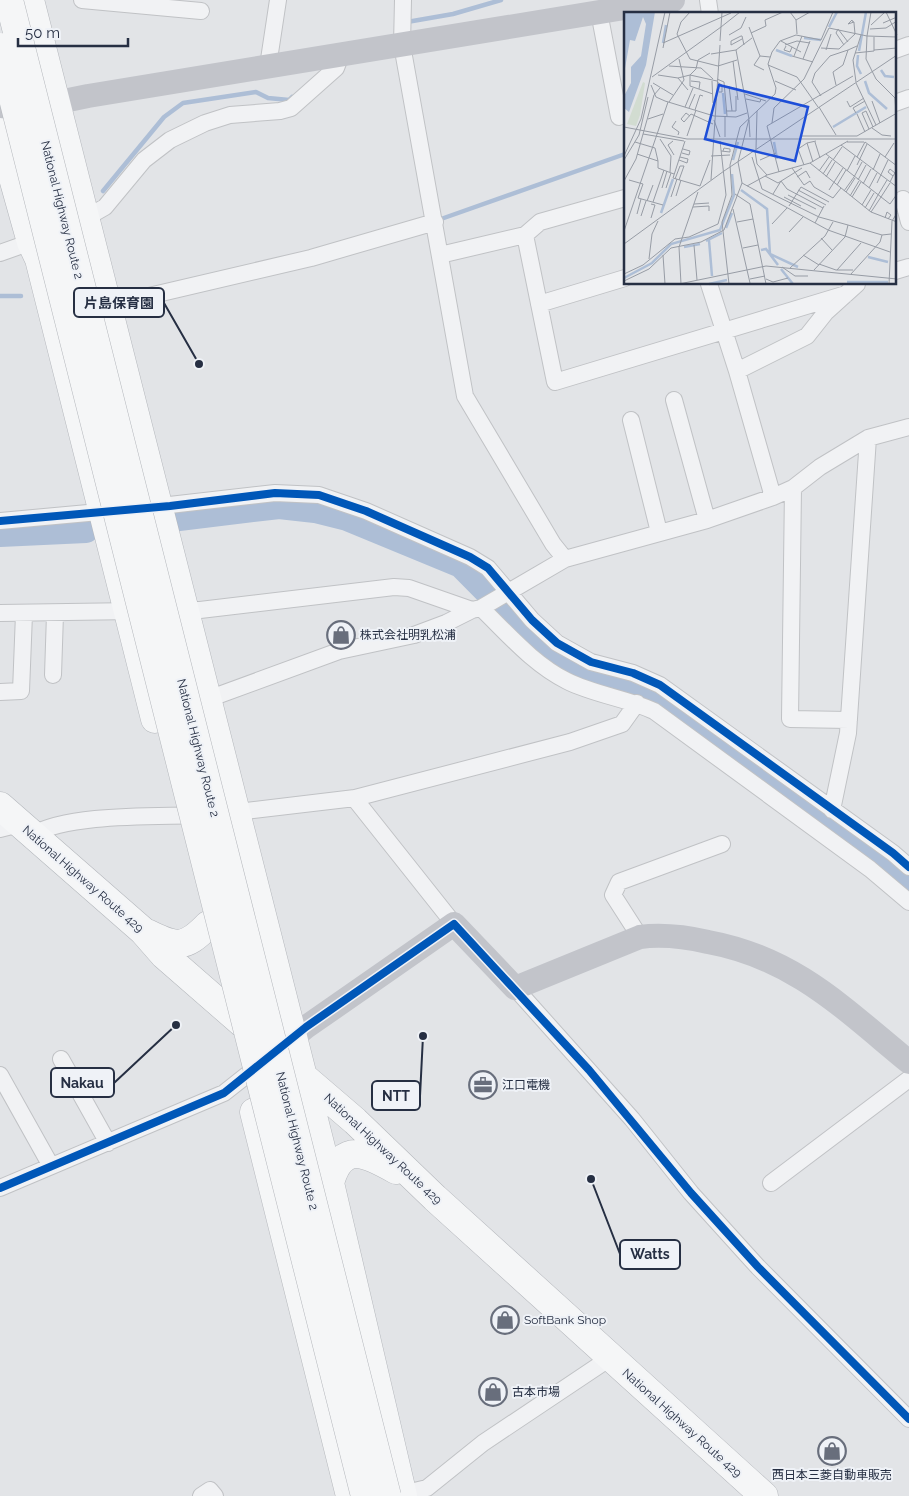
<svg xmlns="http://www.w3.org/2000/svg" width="909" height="1496" viewBox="0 0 909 1496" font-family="Raleway,'Noto Sans JP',sans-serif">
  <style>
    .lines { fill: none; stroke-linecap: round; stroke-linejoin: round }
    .stream { stroke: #adbed6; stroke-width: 4.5 }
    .river { stroke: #adbed6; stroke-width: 26 }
    .street-casing { stroke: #c0c2c5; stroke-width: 18 }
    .highway-casing { stroke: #b4b7bc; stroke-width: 29 }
    .street { stroke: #f1f2f4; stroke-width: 16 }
    .secondary { stroke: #c2c4ca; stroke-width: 24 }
    .highway { stroke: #f5f6f7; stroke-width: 28 }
    .highway-bridge-casing { stroke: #b4b7bc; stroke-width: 29; stroke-linecap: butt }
    .highway-bridge { stroke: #f5f6f7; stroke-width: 28 }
    .cycleway-casing { stroke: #eff2f7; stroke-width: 11 }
    .cycleway { stroke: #0057b8; stroke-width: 8 }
    .labels { text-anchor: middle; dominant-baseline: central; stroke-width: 4; stroke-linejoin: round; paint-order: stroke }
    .street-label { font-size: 12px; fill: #262f43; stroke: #eff2f7 }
    .poi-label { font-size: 12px; fill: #262f43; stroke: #eff2f7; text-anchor: start }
    .inset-river { fill: none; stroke: #adbed6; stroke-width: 2.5 }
    .inset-road { fill: none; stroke: #979ca5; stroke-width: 1 }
    .view { fill: #1d4ed8; fill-opacity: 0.15; stroke: #1d4ed8; stroke-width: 2.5 }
    .inset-edge { fill: none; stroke: #262f43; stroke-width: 2.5 }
    .leader { fill: none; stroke: #262f43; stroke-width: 2 }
    .callout-dot { fill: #262f43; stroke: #eff2f7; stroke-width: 2 }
    .callout { fill: #eff2f7; stroke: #262f43; stroke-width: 2 }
    .callout-label { font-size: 14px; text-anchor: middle; font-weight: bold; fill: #262f43 }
  </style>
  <rect width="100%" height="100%" fill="#e2e4e7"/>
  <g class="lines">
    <path class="stream" d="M407,22L453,14L501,0
      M103,191L164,117L183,103L256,92L268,98L289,100L292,97
      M441,219L625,154
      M0,296H21"/>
    <path class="river" d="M179,518L279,506L315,510L347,518L461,565L548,653L565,665L649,693L871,850L909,882
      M0,534L86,530"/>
    <defs>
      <path id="street" d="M82,0L201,11
        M403,0L402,45L465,396L553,544L565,559
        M708,0L710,14
        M599,12L619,117
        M895,50L909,45
        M268,66L278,0
        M895,103L909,98
        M903,199L909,222
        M84,219L105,207L144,160L170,140L205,123L230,115L280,111L291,108L336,68L341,55
        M525,235L555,382L846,294
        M0,253L31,242
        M440,255L525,235L540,222L625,198
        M895,271L909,267
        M709,284L737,371L773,497
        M539,304L625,278
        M106,306L311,258L435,222
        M737,371L807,336L826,312L857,284
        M674,400L707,520
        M631,420L659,532
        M793,488L790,719L849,720
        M152,507L275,493L319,495L366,511L470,557L488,568L532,620L557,643L591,662L633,673L660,685L893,853L909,867
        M0,521L110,511
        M481,608C508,634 533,664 567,681C595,695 626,698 654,711L870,869L909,902
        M177,610H200L394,587L409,588L472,610L481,608L565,559L707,520L773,497L793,488L820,467L868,438L909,427
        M0,613L135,611
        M53,675L55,614
        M0,692L21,691L24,614
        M208,699L339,651L414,635L446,623L472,610
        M354,798L454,924
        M832,810L848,733L868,438
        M229,813L355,798L570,742L622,724L637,703
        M0,829L20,824
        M32,835C70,813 156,817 202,815
        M640,937L613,895L619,882L722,844
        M515,988L632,1119L691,1193L758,1267L909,1419
        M61,1059L108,1143
        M0,1075L51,1166
        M771,1183L909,1079
        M0,1188L224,1093L262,1063
        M402,1494L427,1488L483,1443L610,1358
        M201,1496L210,1490L215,1496"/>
      <path id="highway" d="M30,0L330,1183L403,1496
        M0,132L31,242L39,259L155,719
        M0,806L143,931L164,955L257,1036
        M147,933C175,947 184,950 208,925
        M299,1073L355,1121L435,1198L764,1496
        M254,1112L350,1496
        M330,1183C342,1140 366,1153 396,1170"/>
    </defs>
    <use href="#street" class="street-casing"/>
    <use href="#highway" class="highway-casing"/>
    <use href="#street" class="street"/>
    <path class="secondary" d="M0,114L88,96L673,0
      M280,1048L306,1027L454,924L515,988L640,937C663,934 686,937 708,942C795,958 844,1009 909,1062"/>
    <use href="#highway" class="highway"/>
    <defs>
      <path id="highway-bridge" d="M9,0L387,1496
        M0,47L365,1496"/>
    </defs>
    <use href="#highway-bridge" class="highway-bridge-casing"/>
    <use href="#highway-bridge" class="highway-bridge"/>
    <defs>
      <path id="cycleway" d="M0,521L170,506L275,493L319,495L366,511L470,557L488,568L532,620L557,643L591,662L633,673L660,685L893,853L909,867
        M0,1188L224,1093L306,1027L454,924L589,1070L691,1193L758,1267L909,1419"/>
    </defs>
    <use href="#cycleway" class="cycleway-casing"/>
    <use href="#cycleway" class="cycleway"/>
  </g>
  <defs>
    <symbol id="shop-ring" viewBox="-11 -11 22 22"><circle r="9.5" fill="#eff2f7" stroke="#686e7c" stroke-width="1.5"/><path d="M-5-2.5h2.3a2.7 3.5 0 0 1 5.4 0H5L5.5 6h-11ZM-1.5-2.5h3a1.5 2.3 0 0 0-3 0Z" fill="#686e7c"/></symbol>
    <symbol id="office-ring" viewBox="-11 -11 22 22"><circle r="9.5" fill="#eff2f7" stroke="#686e7c" stroke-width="1.5"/><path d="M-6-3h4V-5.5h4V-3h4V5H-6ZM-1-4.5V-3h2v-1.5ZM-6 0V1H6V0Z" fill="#686e7c"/></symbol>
  </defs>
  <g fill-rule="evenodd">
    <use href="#shop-ring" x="325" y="619" width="32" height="32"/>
    <use href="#office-ring" x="467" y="1069" width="32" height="32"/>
    <use href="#shop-ring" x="489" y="1304" width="32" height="32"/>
    <use href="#shop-ring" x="477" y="1376" width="32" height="32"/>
    <use href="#shop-ring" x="816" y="1435" width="32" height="32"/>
  </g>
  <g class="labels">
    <g class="street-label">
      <text transform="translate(62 210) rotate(76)">National Highway Route 2</text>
      <text transform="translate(198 748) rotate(76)">National Highway Route 2</text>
      <text transform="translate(83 879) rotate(41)">National Highway Route 429</text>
      <text transform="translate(297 1141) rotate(76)">National Highway Route 2</text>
      <text transform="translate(383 1149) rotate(43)">National Highway Route 429</text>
      <text transform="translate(682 1423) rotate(42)">National Highway Route 429</text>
    </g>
    <g class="poi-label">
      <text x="360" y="635">株式会社明乳松浦</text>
      <text x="502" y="1085">江口電機</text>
      <text x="524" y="1320">SoftBank Shop</text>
      <text x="512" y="1392">古本市場</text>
      <text x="832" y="1475" text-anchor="middle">西日本三菱自動車販売</text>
    </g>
  </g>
  <g transform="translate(624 12)">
    <rect width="272" height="272" fill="#e2e4e7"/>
    <path d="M19,70L21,71L16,103L12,114L3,112Z" fill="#d2dcd1"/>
    <path d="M0,0H31L22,53L5,100L0,96V84L7,71V55L17,44L22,12L19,5L11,29L6,28L0,62Z" fill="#adbed6"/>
    <path class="inset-river" d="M205,15L213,0M180,26L197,28M39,31L42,13M152,38L168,44M235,39L242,0M234,43L233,54L237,62M257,58L261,64L270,65M241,69L245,81L263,97M99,81L101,102M209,115L242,95M150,130L153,147M109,148L114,130M117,178L143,197L146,242L174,255M37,201L49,167M102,216L108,201M85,228L88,264M82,229L98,221M60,235L76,232M137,238L142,237L154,253M244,245L264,250M157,257L169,272M0,266L28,251L47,232L96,218L110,183L108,162M223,270H264M85,272L103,268"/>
    <path class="inset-road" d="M66,0L57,10L53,22L66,47L94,54L113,48M166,0L172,8L173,22M262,0L273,23M172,8L186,0M230,10L224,12L228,8L229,10H230V11L231,22M259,11L273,5M247,13L261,0M97,15L116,0M125,15L136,44L146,45M214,17L212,21L220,33M214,17L224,30M246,17L262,16L273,9M127,21L142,14L141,8L159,0M105,23L117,16L122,5M243,24L242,47L252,67L271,86L272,102M243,24L247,0M118,27L107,33V29L117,24H118L120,33M96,29L98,0M157,29L177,40M39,31L107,1M161,33L173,29L186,31M162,34L160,38L166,40L168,35M39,36L46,0M197,36L215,37L231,22M112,38L125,107L114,150L118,171L204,218L266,240M202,38L207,22M250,38L273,36M86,41L74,48L72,57L66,63V74L89,82M231,41L250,39V25M87,42L112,38L128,26M136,44L130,53L140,58M168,44L189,50M170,44L178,24M179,47L186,29M109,49L114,88M144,53L173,65L194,95M45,54L77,56L89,67M34,63L54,66L66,63L93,69M28,65L97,15M54,66L64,78M93,67L100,70L103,104M67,69L76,70L75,77M88,69L89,91M151,69L172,78M93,70L98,73V80H95M232,70L229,48L237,23M29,71L49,83M232,71L252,113M27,73L32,85L41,89L90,104L112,105L123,101M212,73L209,60L219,53L224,38L233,34M105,74L108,99M121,82L142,89M197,84L188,70L191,61L206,44L224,38M122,87L136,90L137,87M223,89L226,95L240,86M248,89L256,111M45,90L60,68L55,47M61,95L69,76M195,95L212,123M65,96L71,82M71,98L76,83L79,84M103,99H112V84M242,99L238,101L245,117M242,99L249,115M232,101L229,96L241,89M233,102L241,120M66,104L62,101L57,107L60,110L67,102L89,112M101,104V125M24,107L39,102M90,108L96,125M125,108L126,125M52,109L48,115L55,120L54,123M148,111L150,96L180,67L205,16L243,24L273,25M0,115L63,127H273M248,116L258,123L267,124M19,122L60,129M63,124L72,98M177,124H233L273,101M36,127L47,144L46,160M49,129L44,133L50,143M61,129L49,166L76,174M11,130L31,136L34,149M191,130L196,146M223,130H240M217,133L273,175M132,137L133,99M97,139L106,140V137L100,136L99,139M131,139L133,152L143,163M58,141L65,143L66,139L59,137M13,142L34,149V156L50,162M202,142L266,192L273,182M0,144L17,107L41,0M87,144L106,143M128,145L138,177L195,205L224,213L221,225L190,258M233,145L241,130L273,154M261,145L270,131M0,148L15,123L24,85M55,148L63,151L64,147L56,145M136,148L152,141M209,148L218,135M189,150L183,131L192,129M186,151L247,200L273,210M180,153L174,137L183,131M233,153L243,132M168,156L180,173L186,169L190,175L209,186L217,176M249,158L256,142M195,159L205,145M223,159L231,144M155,160L143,114L229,64M199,162L208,148M141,164L154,171L178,156M173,165L182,159L186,166M202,165L211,150M230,165L238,150M51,167L56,154H60L55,168M5,168L19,172L14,186M87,168L96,33M234,168L242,153M0,169L12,147L30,83L36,76M266,170L269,164L271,161L266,157L264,160L269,164M253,171L264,148M239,172L247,157M213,173L222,158M76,174L86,148M123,174L143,163L186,151L224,129M38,176L43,159M42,176L47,161M245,176L253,161M174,178L202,193M205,178L219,156M220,179L230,165M222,180L231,166M111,182L126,192L142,272M149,182L157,169L163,177L199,196M164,183L192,197M254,183L263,168M52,184L57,168M226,184L235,169M47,185L53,167M160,185L177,194M228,185L237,170M257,185L266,171M14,186L39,193M23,189L29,173M29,190L40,158M70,192L85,191M238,193L247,178M165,194L177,175L205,190M69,195L85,194V199M241,196L250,181M109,197L126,271M245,199L254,183M247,200L257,185M13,202L17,187M17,204L22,189M27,206L31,193L27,192M261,206L263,200L267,203L264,207M98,210L108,183L106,153L116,115L151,82L152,76L144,52L148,40L156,29L172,23L197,28L209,0M98,210L105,272M113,210L129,207M191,211L200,194M148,212L163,196M224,213L258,223M0,219L44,90M165,220L179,205M197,226L208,238M0,232L100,159L273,43M70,233L73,268M119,236L134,233M39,243L41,272M179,243L195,253M25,247L28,222L34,209M195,252L212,258H229M158,255L171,264H184M166,256L201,224L209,210M213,258L237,231M0,262L19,253L51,227L65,225L94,212L102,183L96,129M227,262L256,230L258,223L267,222M126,267L141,264M142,267L149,270L164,266M0,269L25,257L47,236L77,230L100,218L118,171M55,272L142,254L273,267M57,272L55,235L74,180M265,272L268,209L273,201"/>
    <path class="view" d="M95,73L184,95L171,149L81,127Z"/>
    <rect width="272" height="272" class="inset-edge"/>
  </g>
  <path class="leader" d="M199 364L164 303M176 1025L114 1083M423 1036L420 1096M591 1179L620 1254"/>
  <g class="callout-dot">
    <circle cx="199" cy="364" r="5"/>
    <circle cx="176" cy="1025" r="5"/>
    <circle cx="423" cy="1036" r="5"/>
    <circle cx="591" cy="1179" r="5"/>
  </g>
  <g class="callout">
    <rect x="74" y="288" width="90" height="29" rx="5"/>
    <rect x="51" y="1068" width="63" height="29" rx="5"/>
    <rect x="372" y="1081" width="48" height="29" rx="5"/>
    <rect x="620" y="1240" width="60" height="29" rx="5"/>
  </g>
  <g class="callout-label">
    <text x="119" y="308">片島保育園</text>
    <text x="82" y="1088">Nakau</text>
    <text x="396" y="1101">NTT</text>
    <text x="650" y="1259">Watts</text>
  </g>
  <path d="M18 38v8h110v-8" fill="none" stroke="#262f43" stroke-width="2.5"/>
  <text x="25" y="38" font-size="15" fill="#262f43" stroke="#eff2f7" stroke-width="4" paint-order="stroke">50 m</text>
</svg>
